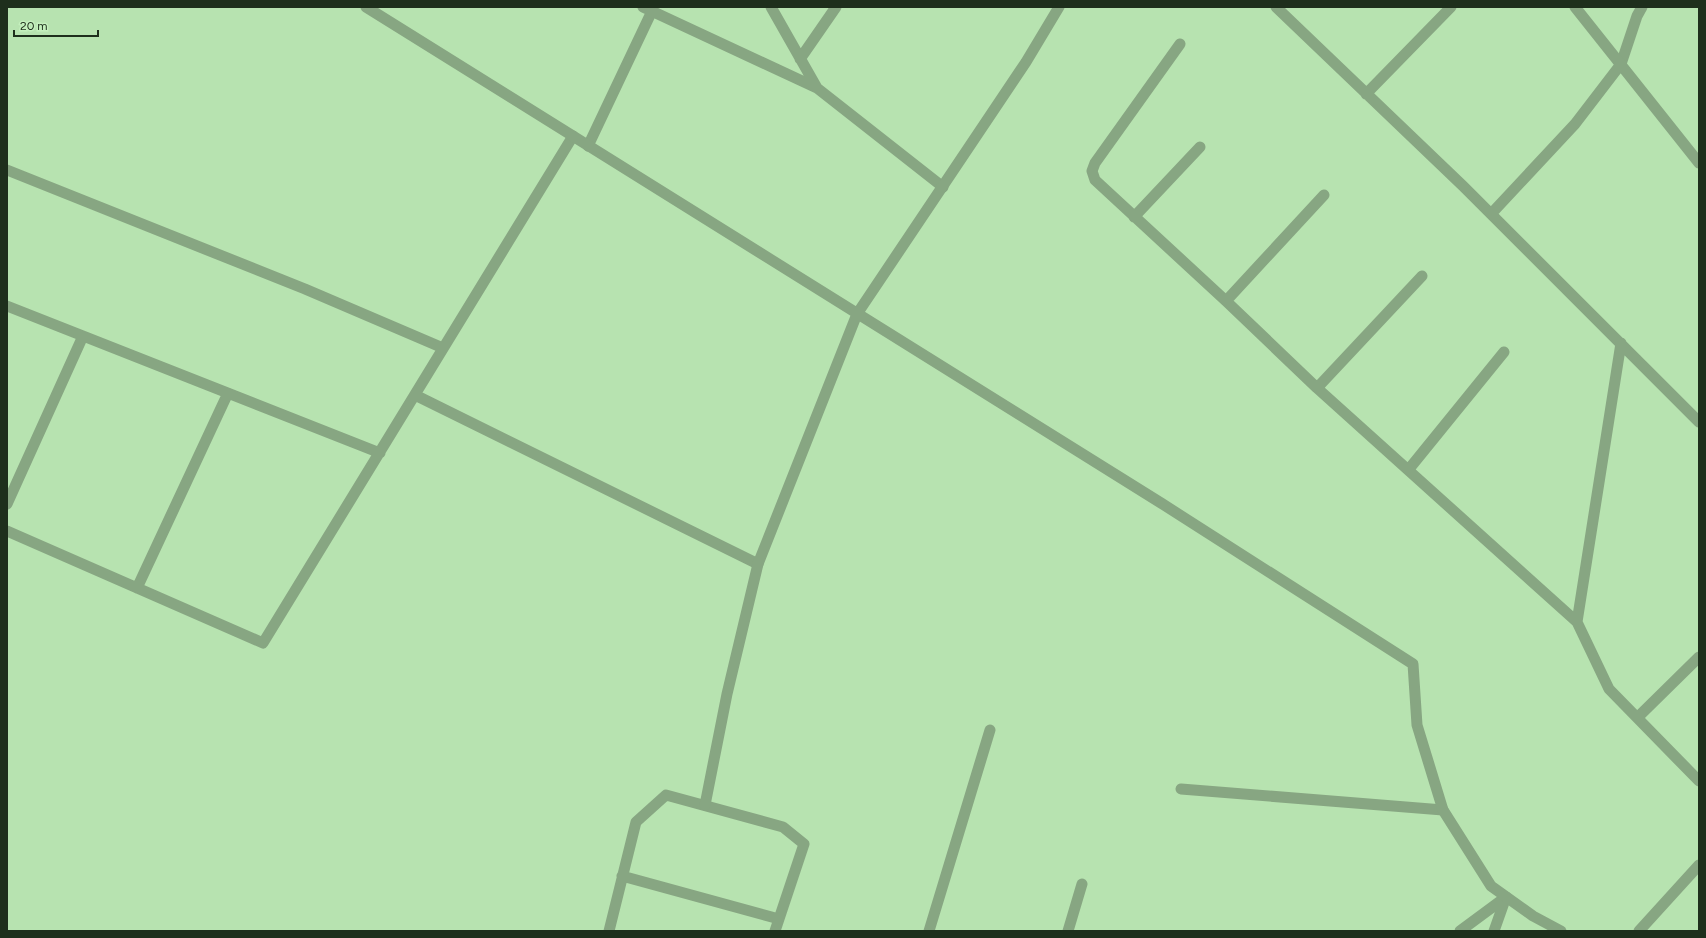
<svg xmlns="http://www.w3.org/2000/svg" width="1706" height="938" viewBox="0 0 1706 938" font-family="Figtree,sans-serif">
  <style>
    .lines { fill: none; stroke-linecap: round; stroke-linejoin: round }
    .service { stroke: #87a682; stroke-width: 11 }
    .minor { stroke: #87a682; stroke-width: 11 }
  </style>
  <rect width="100%" height="100%" fill="#b7e3b0"/>
  <g class="lines">
    <path class="service" d="M643,7L817,88
      M771,7L817,88L943,187
      M800,59L836,7
      M1621,64L1637,16L1642,7
      M588,146L652,11
      M7,170L305,289L443,348
      M7,306L380,453
      M415,395L758,564
      M7,504L83,336
      M7,531L263,643L573,136
      M137,588L228,393
      M1181,789L1443,810
      M622,876L779,919
      M609,931L636,822L666,795L783,827L804,844L775,931
      M929,931L990,730
      M1068,931L1082,884
      M1460,931L1506,897
      M1494,931L1506,897"/>
    <path class="minor" d="M366,7L1161,503L1413,664L1417,725L1443,810L1491,886L1533,916L1561,931
      M1276,7L1463,186L1699,422
      M1575,7L1699,163
      M1180,44L1095,163L1092,171L1095,180L1226,301L1317,388L1577,622L1609,689L1699,781
      M1366,94L1451,7
      M1491,214L1575,124L1621,64
      M1134,217L1200,147
      M1226,301L1324,195
      M1317,388L1422,276
      M1409,469L1504,352
      M1577,622L1621,343
      M1638,717L1699,657
      M705,805L727,694L758,564L857,314L1026,62L1059,7
      M1639,931L1699,865"/>
  </g>
  <rect width="1706" height="938" fill="none" stroke="#1e2f1c" stroke-width="16"/>
  <path d="M14 30v6h84v-6" fill="none" stroke="#1e2f1c" stroke-width="2"/>
  <text x="20" y="30" font-size="12" fill="#1e2f1c" stroke="#c4f0bd" stroke-width="3" paint-order="stroke">20 m</text>
</svg>
